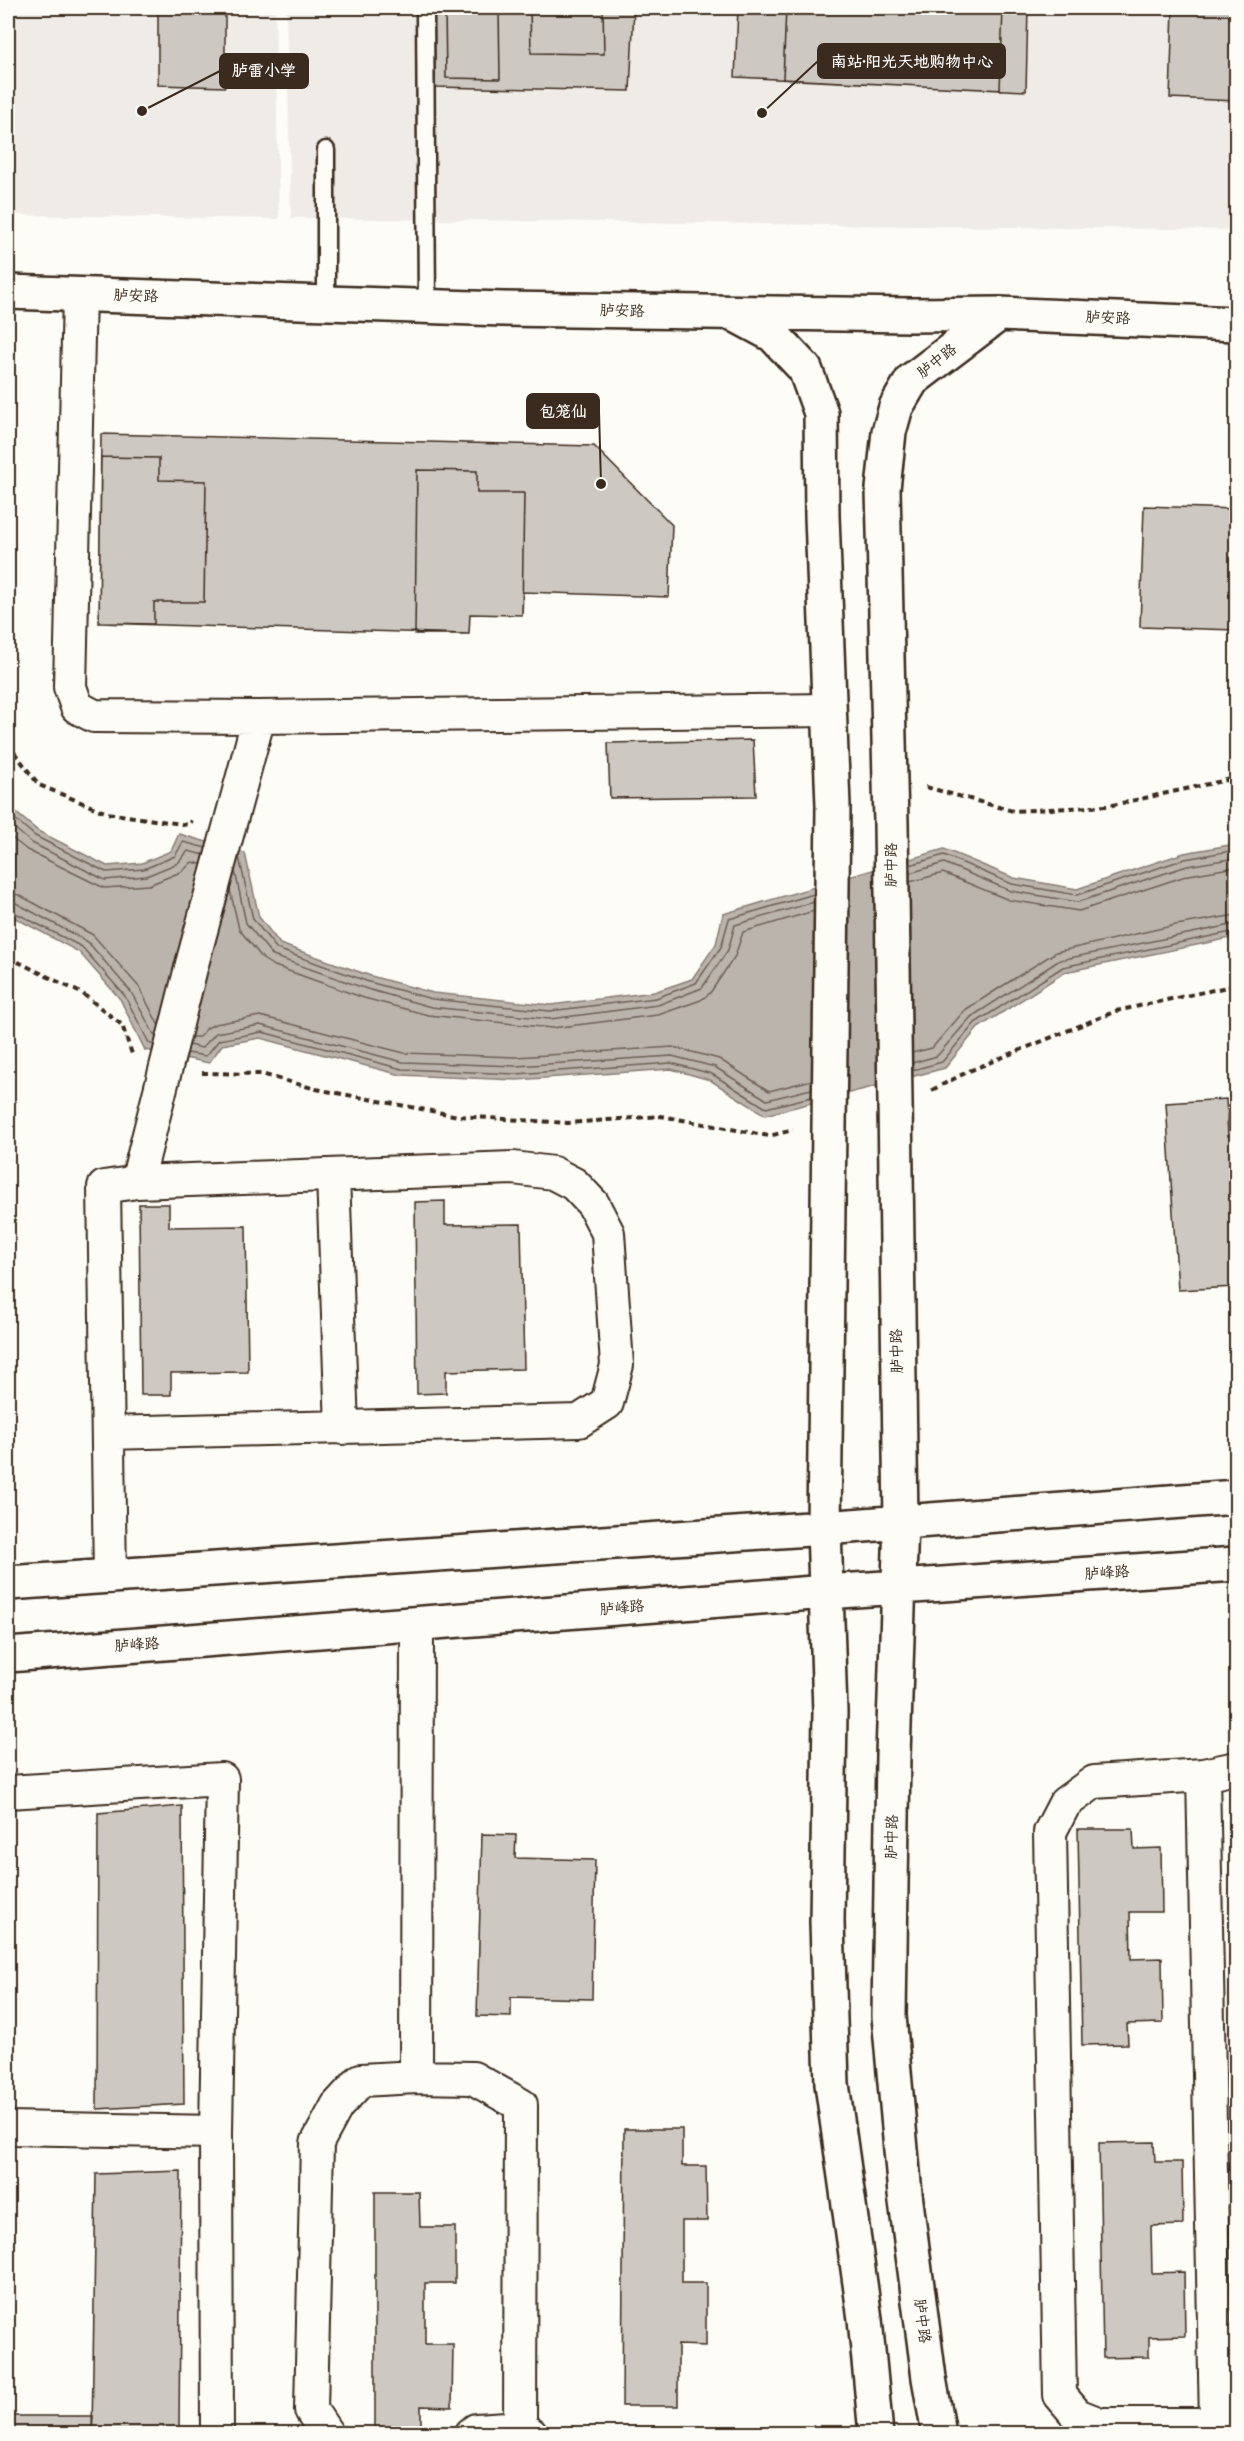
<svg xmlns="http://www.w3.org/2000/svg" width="1244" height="2441" viewBox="0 0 1244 2441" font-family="'Balsamiq Sans','LXGW WenKai TC',sans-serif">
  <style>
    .built { fill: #efece7 }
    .water { fill: #bbb4ad; stroke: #887d74; stroke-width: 1.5 }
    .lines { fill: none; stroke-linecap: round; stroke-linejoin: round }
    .shore { stroke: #6e6157; stroke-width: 1.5 }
    .building { fill: #cdc8c2; stroke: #3b2a1e; stroke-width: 1.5 }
    .service-casing { stroke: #3b2a1e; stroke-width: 21 }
    .minor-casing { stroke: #3b2a1e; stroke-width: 36 }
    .tertiary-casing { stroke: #3b2a1e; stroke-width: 38 }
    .path { stroke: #3b2a1e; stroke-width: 4; stroke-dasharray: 6 4.5; stroke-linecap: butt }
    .service { stroke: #fdfcf7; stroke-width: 16 }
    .minor { stroke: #fdfcf7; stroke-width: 32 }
    .tertiary { stroke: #fdfcf7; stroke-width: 33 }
    .labels { text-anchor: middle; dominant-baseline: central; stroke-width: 4.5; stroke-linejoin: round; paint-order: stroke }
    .street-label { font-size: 15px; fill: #3b2a1e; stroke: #fdfcf7 }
    .leader { fill: none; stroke: #3b2a1e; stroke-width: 2 }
    .callout-dot { fill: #3b2a1e; stroke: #fdfcf7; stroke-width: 2 }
    .callout { fill: #3b2a1e; stroke: #3b2a1e; stroke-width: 2 }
    .callout-label { font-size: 16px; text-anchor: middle; font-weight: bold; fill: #fff }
  </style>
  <rect width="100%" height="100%" fill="#fdfcf7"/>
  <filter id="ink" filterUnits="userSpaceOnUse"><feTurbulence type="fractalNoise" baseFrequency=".0167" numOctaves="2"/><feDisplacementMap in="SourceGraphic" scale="12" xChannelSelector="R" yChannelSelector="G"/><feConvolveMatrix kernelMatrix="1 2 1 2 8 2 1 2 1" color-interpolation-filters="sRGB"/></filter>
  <g filter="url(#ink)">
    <path class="built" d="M8,8H275L279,219L8,215Z
      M286,8H1236V230L291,218Z"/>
    <path class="water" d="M8,806L38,831L107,866L142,863L171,851L179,834L245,853L259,917L280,944L371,976L433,993L551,1005L654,992L692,979L716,944L723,914L944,849L1014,878L1077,889L1184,853L1236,844V937L1065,972L978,1028L945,1068L765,1115L710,1080L671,1069L516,1080L401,1075L260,1038L222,1045L209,1063L145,1050L120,999L79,952L8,914Z"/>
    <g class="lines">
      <path class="shore" d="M8,813L35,836L106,872L144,869L175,856L183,842L206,848
        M8,823L32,843L105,880L146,876L178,863L188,851L204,855
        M8,835L27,850L104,888L149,885L183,871L192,862L201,864
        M239,857L253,919L277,949L369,982L432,999L550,1011L656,998L696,983L721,947L729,919L814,894
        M910,865L944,855L1012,884L1077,895L1185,859L1236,850
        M235,871L246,923L273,956L367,989L431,1007L550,1019L658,1005L702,988L728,950L735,925L814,902
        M910,873L944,863L1011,891L1078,902L1187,866L1236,858
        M910,882L943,873L1009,900L1079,911L1189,875L1236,867
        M230,890L239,929L263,959L272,965L364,998L428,1015L552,1028L658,1015L701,1000L710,993L735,956L743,932L814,911
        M8,893L19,895L93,935L139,987L159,1026
        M8,902L16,903L88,942L131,992L156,1038
        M8,909L82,947L125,996L149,1043L154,1045
        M191,1037H199L207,1028L215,1024L260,1016L404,1053L516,1057L673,1047L719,1059L769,1091L812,1080
        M189,1045L202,1048L216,1033L260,1025L403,1062L516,1066L672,1056L715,1067L767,1100L811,1089
        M187,1053L206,1056L219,1040L262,1032L402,1069L516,1074L671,1063L712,1074L766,1108L811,1097
        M912,1053L932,1048L965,1010L1056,952L1176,925L1236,915
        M912,1063L937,1056L971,1017L1060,960L1236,924
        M913,1070L942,1062L975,1023L1063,967L1236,931"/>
    </g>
    <path class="building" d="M158,8H225V87L158,85Z
      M434,8H634L630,91L435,87Z
      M434,8H634L630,91L435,87Z
      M445,8H499L500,79L446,78Z
      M530,8H603L604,54L531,53Z
      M738,8H1028L1026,91L735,77Z
      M738,8H1028L1026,91L735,77Z
      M786,8H1003L1000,90L783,79Z
      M1173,8H1236V101L1170,98Z
      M1173,8H1236V101L1170,98Z
      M1173,8H1236V101L1170,98Z
      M101,434L594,446L672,525L669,597L523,592L522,615L470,614L469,634L99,623Z
      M101,457L159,458V480L206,481L204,602H154V624L99,623Z
      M417,470L477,471V493H524L522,615L470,614L469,634H415Z
      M1144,506L1236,509V630L1140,627Z
      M753,740L756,796L610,798L608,743Z
      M1226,1099L1228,1136L1236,1135V1287L1178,1290L1166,1103Z
      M445,1201V1225L521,1224L524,1369L446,1371V1393L417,1394L415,1202Z
      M139,1204H169V1227L246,1226L248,1372L171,1373V1395H141Z
      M182,1806L184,2104L97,2109L98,1813Z
      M1078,1829H1133L1134,1849L1161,1848L1162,1912H1130L1131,1959L1162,1958L1163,2023L1127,2024L1128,2044L1082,2045Z
      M482,1834L516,1835L515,1858L595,1860L592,1999L511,1997V2017L477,2016Z
      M624,2129H682V2166H706L707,2221H682V2283H706V2346L678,2345V2406H622Z
      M1154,2142L1155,2162H1182L1183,2225L1151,2226L1152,2273L1184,2272L1185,2336L1149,2337V2357L1103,2358L1099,2143Z
      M181,2171L179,2434H92L96,2174Z
      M375,2192H419L420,2227H455V2283H425V2344H453L452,2407L421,2406V2434H375Z
      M8,2416H93L92,2434H8Z"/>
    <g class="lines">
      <defs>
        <path id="service" d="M425,8L427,306
          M326,301V150"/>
        <path id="minor" d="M79,294L70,687L77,707L94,716L259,717L192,964L137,1182L104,1187L110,1577
          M259,717L829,710
          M333,1175L342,1428
          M108,1433L579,1421L607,1403L617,1365L608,1233L593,1204L574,1184L553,1173L513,1168L137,1182
          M417,1624L416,2077L473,2078L521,2105L520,2427L513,2434
          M1236,1768L1203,1775L1094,1782L1065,1803L1050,1832L1060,2395L1077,2415L1100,2424H1236
          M1203,1775L1216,2424
          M8,1792L222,1779L216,2132L217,2434
          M8,2128L216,2132
          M327,2434L311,2410L317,2143L337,2106L361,2080L416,2077
          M471,2434L476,2430L520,2427L531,2434"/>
        <path id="tertiary" d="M8,292L503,309L911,315L999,314L1236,324
          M732,313L773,335L805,369L821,413L822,516L833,806L824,1528L830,1712L827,1922L832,2084L865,2319L876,2434
          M8,1583L824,1528L1236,1497
          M8,1655L826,1592L1236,1564
          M939,2434L929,2378L905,2194L889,2016L893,1755L901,1522L891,823L883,489L889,432L896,407L912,380L999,314"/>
      </defs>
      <use href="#service" class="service-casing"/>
      <use href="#minor" class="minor-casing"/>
      <use href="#tertiary" class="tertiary-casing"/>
      <path class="path" d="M8,744L39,785L107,813L188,825L192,821
        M926,787L1013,811L1108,806L1236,778
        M8,957L83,994L122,1025L132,1054
        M202,1073L261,1074L316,1089L458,1116L568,1123L661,1116L769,1136L793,1130
        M932,1090L969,1071L1116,1011L1236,985"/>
      <use href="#service" class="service"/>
      <use href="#minor" class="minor"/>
      <use href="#tertiary" class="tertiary"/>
    </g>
  </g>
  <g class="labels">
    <g class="street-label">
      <text transform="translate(136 296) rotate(2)">胪安路</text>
      <text transform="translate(622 311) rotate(1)">胪安路</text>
      <text transform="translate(1108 318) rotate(2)">胪安路</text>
      <text transform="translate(937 361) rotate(-38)">胪中路</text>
      <text transform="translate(891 865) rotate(-90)">胪中路</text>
      <text transform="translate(897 1351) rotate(-91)">胪中路</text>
      <text transform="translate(1107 1573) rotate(-4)">胪峰路</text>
      <text transform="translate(622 1608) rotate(-5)">胪峰路</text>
      <text transform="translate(137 1645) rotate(-4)">胪峰路</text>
      <text transform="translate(892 1837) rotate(-89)">胪中路</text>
      <text transform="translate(922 2321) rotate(83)">胪中路</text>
    </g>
  </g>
  <path class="leader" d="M762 113L818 61M142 111L220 71M601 484L599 411"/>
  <g class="callout-dot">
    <circle cx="762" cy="113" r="6"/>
    <circle cx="142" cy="111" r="6"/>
    <circle cx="601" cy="484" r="6"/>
  </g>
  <g class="callout">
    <rect x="818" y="44" width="187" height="34" rx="6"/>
    <rect x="220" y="54" width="88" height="34" rx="6"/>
    <rect x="527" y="394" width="72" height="34" rx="6"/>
  </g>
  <g class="callout-label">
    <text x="912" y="67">南站·阳光天地购物中心</text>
    <text x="264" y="76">胪雷小学</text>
    <text x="563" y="417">包笼仙</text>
  </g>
  <rect width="1244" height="2441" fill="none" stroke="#fdfcf7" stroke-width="30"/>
  <rect x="15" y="15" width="1214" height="2411" fill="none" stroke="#3b2a1e" stroke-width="2" filter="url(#ink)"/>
</svg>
